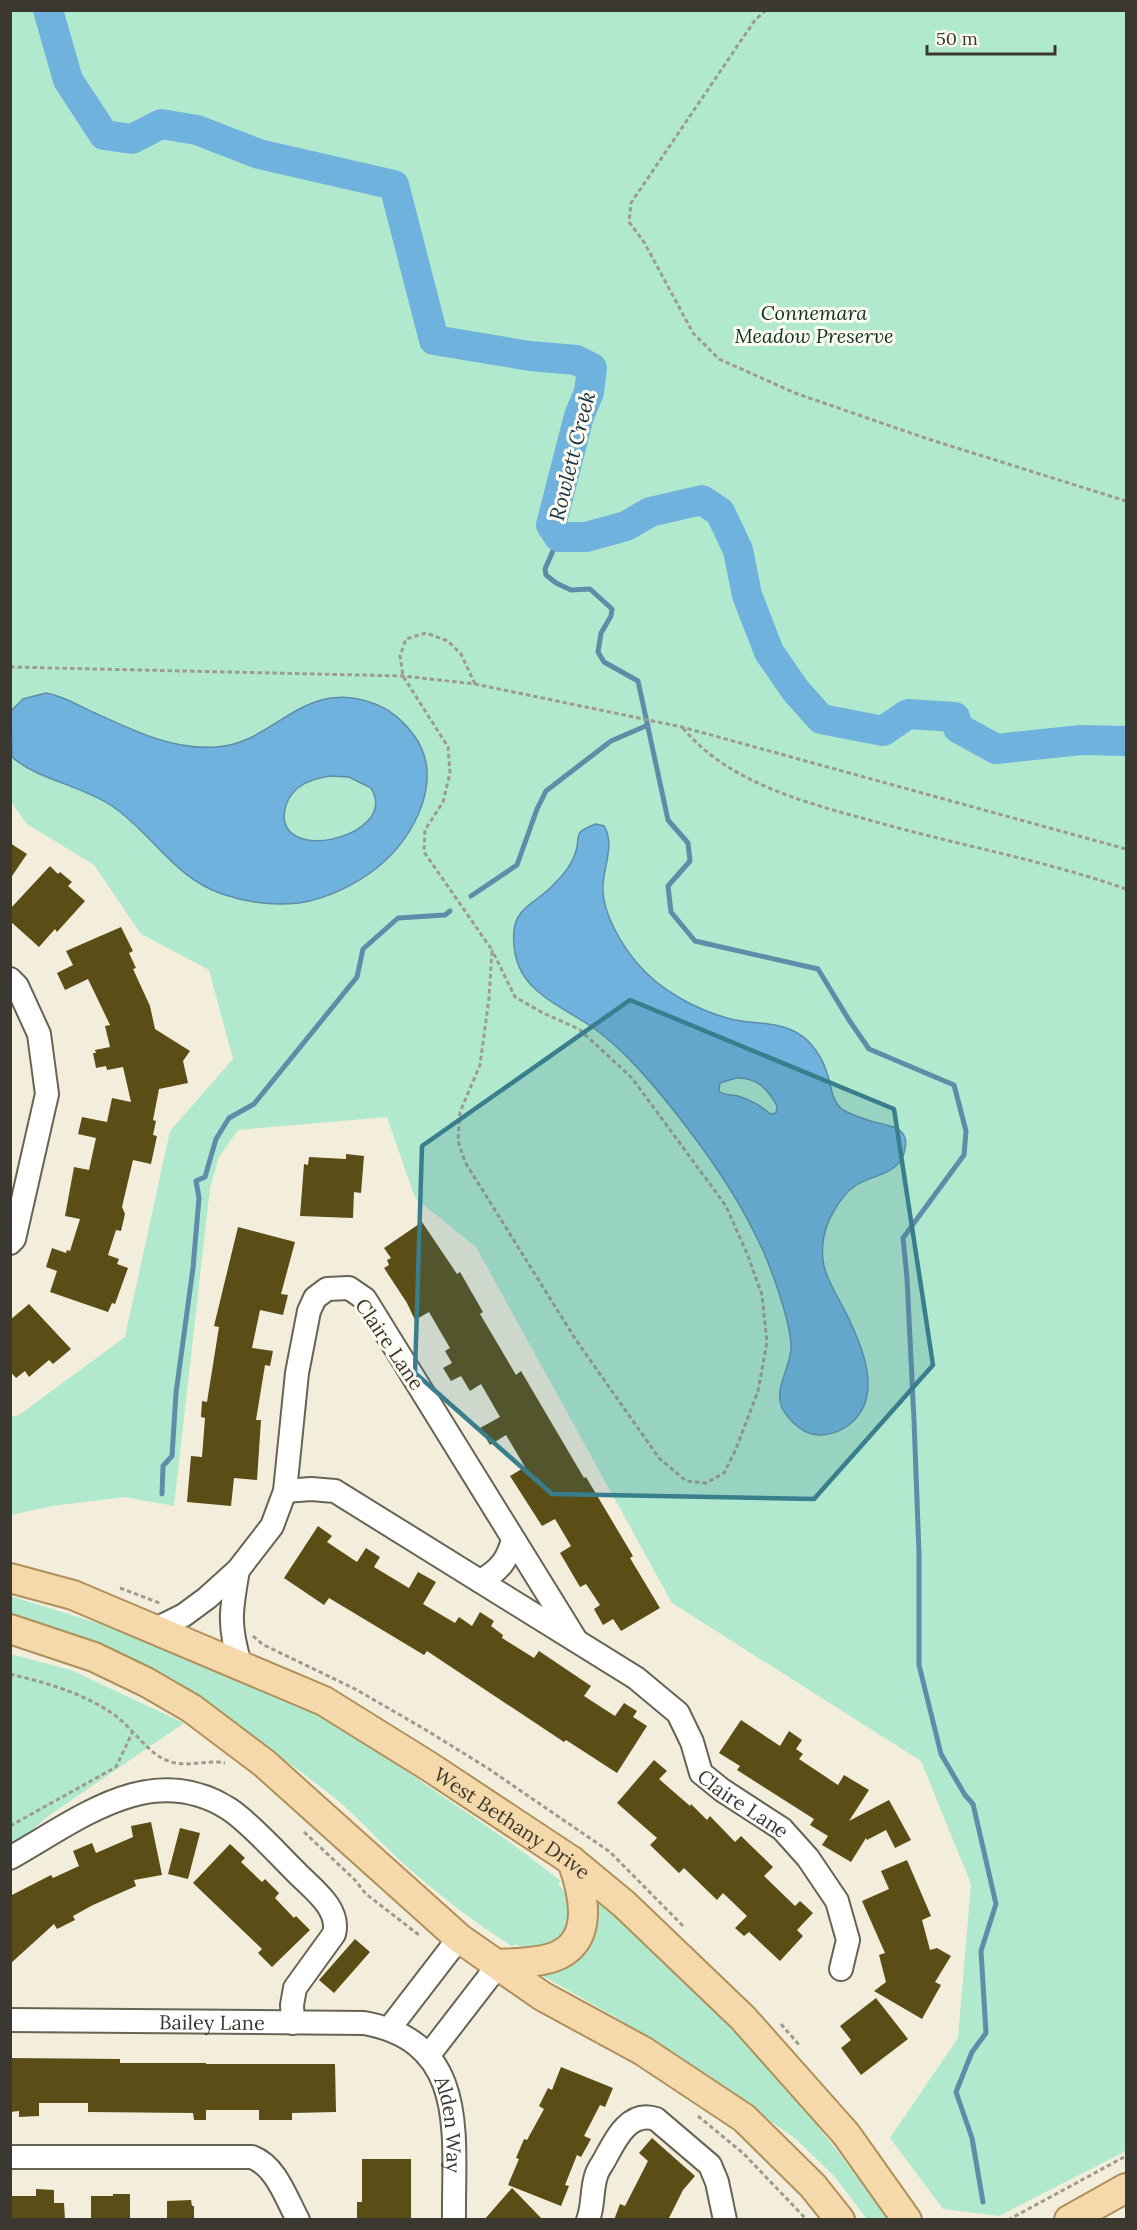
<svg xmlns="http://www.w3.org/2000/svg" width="1137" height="2230" viewBox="0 0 1137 2230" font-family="Lora,serif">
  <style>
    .green { fill: #b0e9ce }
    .water { fill: #6fb2dd; stroke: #5f8da9; stroke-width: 1.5; fill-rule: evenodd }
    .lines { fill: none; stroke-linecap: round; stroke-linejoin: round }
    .stream { stroke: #5f8da9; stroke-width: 5 }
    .river { stroke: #6fb2dd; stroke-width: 30 }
    .building { fill: #5a4d16 }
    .minor-casing { stroke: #686454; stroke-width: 26 }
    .major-casing { stroke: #af905b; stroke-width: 32 }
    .path { stroke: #9e9b8d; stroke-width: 3; stroke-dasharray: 4.5 3; stroke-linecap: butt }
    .minor { stroke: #fff; stroke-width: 22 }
    .major { stroke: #f5d9aa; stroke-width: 28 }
    .marked { fill: #397e8c; fill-opacity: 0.2; stroke: #397e8c; stroke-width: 4.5; stroke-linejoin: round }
    .labels { text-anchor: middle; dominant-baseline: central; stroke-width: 6; stroke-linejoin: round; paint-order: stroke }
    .park-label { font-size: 20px; font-style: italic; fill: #0d3123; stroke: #fefcf0 }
    .street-label { font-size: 20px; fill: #3a3831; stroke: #fefcf0 }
    .water-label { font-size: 21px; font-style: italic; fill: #173547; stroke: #fefcf0 }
  </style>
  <rect width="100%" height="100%" fill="#f3eedb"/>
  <path class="green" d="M11,11H1126V2151L999,2216L943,2209L890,2138L958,2038L971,1884L921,1761L672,1603L476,1247L415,1198L387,1117L238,1130L219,1157L210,1188L174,1506L125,1497L52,1506L11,1515V1417L19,1415L125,1337L170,1131L233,1059L209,970L141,934L94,865L27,824L11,802Z
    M10,1596L136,1635L294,1702L340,1726L511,1843L561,1881L558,1884C591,1914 555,1963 515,1944L513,1947C475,1923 439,1895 405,1865C383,1845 364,1824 343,1805C325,1789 304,1775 285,1760C202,1697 113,1641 11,1615Z
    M10,1654L71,1670L184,1723L47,1817L11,1848Z
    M596,1898C708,1990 804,2101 887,2219H867L834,2176L796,2139L691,2065L617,2018L541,1975Z"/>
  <path class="water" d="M46,693C64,696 79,706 95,713C134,731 173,750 216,747C275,744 303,676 375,704C391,710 403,721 413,734C446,777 415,837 378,867C357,884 327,899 299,903C274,906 246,902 222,894C173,877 152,833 112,806C83,786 36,779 12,757L11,711L23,699ZM330,776L349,777L371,788C402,838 267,868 286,805C293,785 311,779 330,776Z
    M596,824L604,826C616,846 602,868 603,890C603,914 622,945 637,963C660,991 700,1012 735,1020C755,1024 781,1022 799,1034C812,1042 823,1059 827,1073C832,1087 831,1101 843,1110C852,1115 864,1119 874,1122C889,1126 910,1127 905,1149C904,1158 899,1164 892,1169C880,1177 866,1178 855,1186C846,1192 839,1202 834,1211C824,1227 820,1247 824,1266C828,1282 837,1296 845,1311C861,1343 885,1396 850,1424C840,1432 826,1437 812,1434C801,1432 787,1418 782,1408C773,1386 793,1366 791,1344C789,1317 771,1267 759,1242C737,1195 707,1153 675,1112C651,1082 626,1052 595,1029C566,1008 522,994 515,953C507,905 533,909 557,881C564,874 572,863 575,854C582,837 570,833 596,824ZM736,1078C756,1077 767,1088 777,1106L776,1113L770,1114C761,1105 750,1100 738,1096C730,1094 725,1096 719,1091L720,1083Z"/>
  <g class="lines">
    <path class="stream" d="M559,537L545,569L546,575L556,583L571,590L590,589L612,609L611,616L601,633L598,652L604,662L638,681L668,820L688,843L690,861L668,886L671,912L695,941L818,969L849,1020L869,1049L954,1085L966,1131L964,1155L903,1238L907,1278L914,1420L919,1553V1665L941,1754L965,1795L973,1804L996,1904L981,1951L986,2033L972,2052L956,2092L972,2138L983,2202
      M471,896L517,865L537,809L546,791L611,741L648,725
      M162,1494L163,1466L172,1456L176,1393L193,1268L199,1198L196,1181L205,1177L216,1139L229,1118L254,1104L357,977L363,949L398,918L445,915L450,911"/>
    <path class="river" d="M48,10L68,80L104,135L132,139L161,124L197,130L259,154L394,185L434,340L530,356L576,360L592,368L589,392L579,416L551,525L559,537H586L626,526L650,512L702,500L720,512L738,550L747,595L769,652L796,691L821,719L883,731L908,714L955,717L958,728L996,749L1081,740L1126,741"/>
  </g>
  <path class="building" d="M10,843L27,854L10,879Z
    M50,866L58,874L60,872L72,882L68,886L85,901L57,932L55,929L39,947L10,921V909Z
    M121,927L133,951L129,953L136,968L133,969L150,1006L155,1029L190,1051L183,1061L188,1083L159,1089L153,1120L156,1121L153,1135L157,1136L151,1164L133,1160L122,1207L125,1214L121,1231L116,1230L108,1255L119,1259L117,1264L128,1268L115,1304L112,1303L108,1312L50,1292L57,1271L46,1267L52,1248L66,1253L67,1250L70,1251L80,1219L65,1216L74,1167L89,1170L96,1138L78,1134L82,1117L107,1122L112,1098L131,1102L123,1067L107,1070L106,1066L96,1068L93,1053H96L95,1050L110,1047L105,1026L110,1025L88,979L65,990L57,973L73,965L66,951Z
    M346,1154L364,1156L361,1193L354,1192L353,1218L300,1216L304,1164L308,1165L309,1157L346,1159Z
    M422,1222L457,1274L460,1272L483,1312L480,1314L516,1375L521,1371L584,1478L586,1477L633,1556L630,1558L660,1608L621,1631L613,1619L603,1625L594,1609L600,1605L586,1584L580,1587L560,1553L571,1546L555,1519L542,1526L510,1476L525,1467L506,1435L490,1445L480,1428L500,1417L481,1384L470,1391L461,1376L451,1381L443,1368L452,1363L445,1351L450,1348L429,1312L415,1320L407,1303L384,1268L389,1265L387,1260L391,1258L384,1248Z
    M238,1227L295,1242L281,1294L288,1295L283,1315L260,1310L252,1348L273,1351L270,1366L265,1365L256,1420H261L257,1480L234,1478L231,1506L187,1502L191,1456L202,1457L205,1418L201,1417L202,1401L207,1402L219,1327L214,1326Z
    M29,1304L71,1349L53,1364L49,1360L29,1377L25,1371L16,1378L10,1371V1320Z
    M318,1526L332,1536L327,1542L357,1562L366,1548L380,1557L374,1567L409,1588L418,1572L436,1582L423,1604L455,1623L459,1617L472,1626L480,1612L494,1621L491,1626L503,1635L502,1638L534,1658L539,1651L591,1686L584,1696L615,1716L624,1703L637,1711L633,1717L647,1726L617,1773L566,1740L564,1742L427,1651L424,1655L329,1598L324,1605L284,1578Z
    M741,1720L780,1746L789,1731L802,1740L796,1749L803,1754L799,1759L838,1785L844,1775L869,1790L849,1821L889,1800L911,1840L895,1848L886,1830L867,1840L866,1838L851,1862L822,1845L828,1836L810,1825L814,1819L737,1770L740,1766L719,1753Z
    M654,1760L667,1771L659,1779L690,1806L691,1804L707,1820L710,1816L735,1842L741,1836L773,1867L764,1876L795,1906L800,1901L813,1913L797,1930L803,1936L780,1961L749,1932L744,1936L735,1928L747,1916L723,1893L717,1900L684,1868L679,1873L650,1845L657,1838L617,1803Z
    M151,1822L162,1875L134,1880L136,1886L93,1905L73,1916L75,1920L57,1929L54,1924L10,1964V1896L51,1875L53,1878L79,1866L73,1851L92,1843L96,1853L133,1837L131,1826Z
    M180,1828L200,1833L188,1879L168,1874Z
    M230,1844L245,1858L241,1862L262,1882L265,1879L279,1893L275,1898L294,1918L296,1916L310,1930L272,1967L258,1953L262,1949L193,1883Z
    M907,1860L931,1916L922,1920L930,1950L937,1948L951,1956L935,1982L941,1985L922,2019L874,1991L886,1982L879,1955L885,1953L862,1901L889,1889L881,1871Z
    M355,1939L370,1952L334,1993L319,1980Z
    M876,1998L908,2039L861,2075L841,2048L851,2040L840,2026Z
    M10,2058L120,2059V2063H206V2064H335L336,2112L292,2113V2120H259V2110H206V2120H194L193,2113L88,2112V2103H39V2116L19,2117V2111L10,2112Z
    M561,2067L613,2088L605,2107L600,2105L584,2136L591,2139L581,2157L577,2155L565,2185L569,2186L561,2206L508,2185L519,2159L516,2158L524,2139L527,2140L544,2109L539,2106L548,2088L552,2090Z
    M652,2138L695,2176L683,2190L668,2220H614L620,2204L625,2206L648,2161L639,2153Z
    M362,2159H411V2220H357V2202H362Z
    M512,2188L543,2220H484Z
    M36,2189L54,2190V2203H64L65,2220H10V2196H36Z
    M113,2194H130V2220H91V2196H113Z
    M191,2200L192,2206H194V2220H167V2201Z"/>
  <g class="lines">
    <defs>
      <g id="minor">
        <path d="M10,979L17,986L39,1034L47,1094L14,1239L10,1243"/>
        <path id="s1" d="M285,1491L311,1489L335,1491L636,1678L678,1713L692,1742L701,1773L722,1790L782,1829L808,1858L837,1901L848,1940L841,1969"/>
        <path d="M238,1570C231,1610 228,1624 240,1664"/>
        <path d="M480,1581C499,1571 508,1560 513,1539"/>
        <path d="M156,1629L184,1615L207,1598L238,1570L272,1526L285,1491L297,1373L309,1311L315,1298L327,1289L349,1288L365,1299L576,1640"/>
        <path d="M10,1858C78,1820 151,1759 229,1809C249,1822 277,1853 295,1871C311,1888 341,1908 334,1934L295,1988L292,2005L293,2023"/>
        <path id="s2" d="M10,2020L364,2023C470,2042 453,2137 454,2220"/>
        <path d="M389,2029L459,1938"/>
        <path d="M428,2056L499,1964"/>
        <path d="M10,2157H252C276,2166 286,2198 298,2220"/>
        <path d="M588,2220C594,2205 591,2188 597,2173C599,2168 603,2163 606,2157C616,2138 630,2110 656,2119L710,2165L717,2182L725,2220"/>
      </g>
      <g id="major">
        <path id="s3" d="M10,1578L73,1595L324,1701L430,1767L572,1861L624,1904L743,2018L846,2134L907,2220"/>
        <path d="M10,1629L94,1657L146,1682L191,1708L264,1763L459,1938L542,1996L643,2051L744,2118L813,2186L840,2220"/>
        <path d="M499,1964C516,1963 534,1963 551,1958C596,1944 584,1894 572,1861"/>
        <path d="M1069,2220L1126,2188"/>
      </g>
    </defs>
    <use href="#minor" class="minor-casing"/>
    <use href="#major" class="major-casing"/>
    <path class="path" d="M766,10L755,20L631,203L629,222L644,242L693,333L719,359L795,393L925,438L1126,501
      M10,667L403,676L475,684L682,727L1126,849
      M475,684L461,654L448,641L426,633L406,639L400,656L403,676L448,747L450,773L443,802L425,830L424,852L492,950L489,998L480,1065L460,1112L458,1141L465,1162L576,1340L659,1458L686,1481L706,1483L724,1473L736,1449L758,1391L767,1342L762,1295L748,1256L726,1206L632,1078L579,1029L543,1013L515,997L492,950
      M683,728C730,785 811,804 880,823C962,846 1047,861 1126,889
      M120,1588L162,1604
      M253,1636L262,1644L355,1689L426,1730L489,1769L610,1852L685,1928
      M10,1674C47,1683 87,1694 117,1717C134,1730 147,1752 166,1760C185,1769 205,1759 225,1763
      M10,1826L116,1767L133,1731
      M304,1832L354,1879L366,1894L419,1935
      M781,2024L800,2046
      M698,2116L744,2154L807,2220
      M1008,2220L1126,2156"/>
    <use href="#minor" class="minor"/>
    <use href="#major" class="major"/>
  </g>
  <path class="marked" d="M630,1000L894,1109L933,1365L814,1499L552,1494L415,1373L422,1146Z"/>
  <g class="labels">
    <g class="park-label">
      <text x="814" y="312">Connemara<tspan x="814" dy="23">Meadow Preserve</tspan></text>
    </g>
    <g class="street-label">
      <text transform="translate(390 1344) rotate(56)">Claire Lane</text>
      <text stroke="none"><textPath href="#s1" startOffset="576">Claire Lane</textPath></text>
      <text stroke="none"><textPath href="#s3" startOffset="562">West Bethany Drive</textPath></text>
      <text stroke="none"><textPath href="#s2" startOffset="202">Bailey Lane</textPath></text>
      <text stroke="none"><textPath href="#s2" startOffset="501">Alden Way</textPath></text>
    </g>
    <g class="water-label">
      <text transform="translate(572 456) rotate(-76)">Rowlett Creek</text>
    </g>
  </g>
  <rect width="1137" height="2230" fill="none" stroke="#3a3831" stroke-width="24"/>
  <path d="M927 45v9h128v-9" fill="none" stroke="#3a3831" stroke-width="3"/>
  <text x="936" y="45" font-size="18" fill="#3a3831" stroke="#fefcf0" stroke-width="4.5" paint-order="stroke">50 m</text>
</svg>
